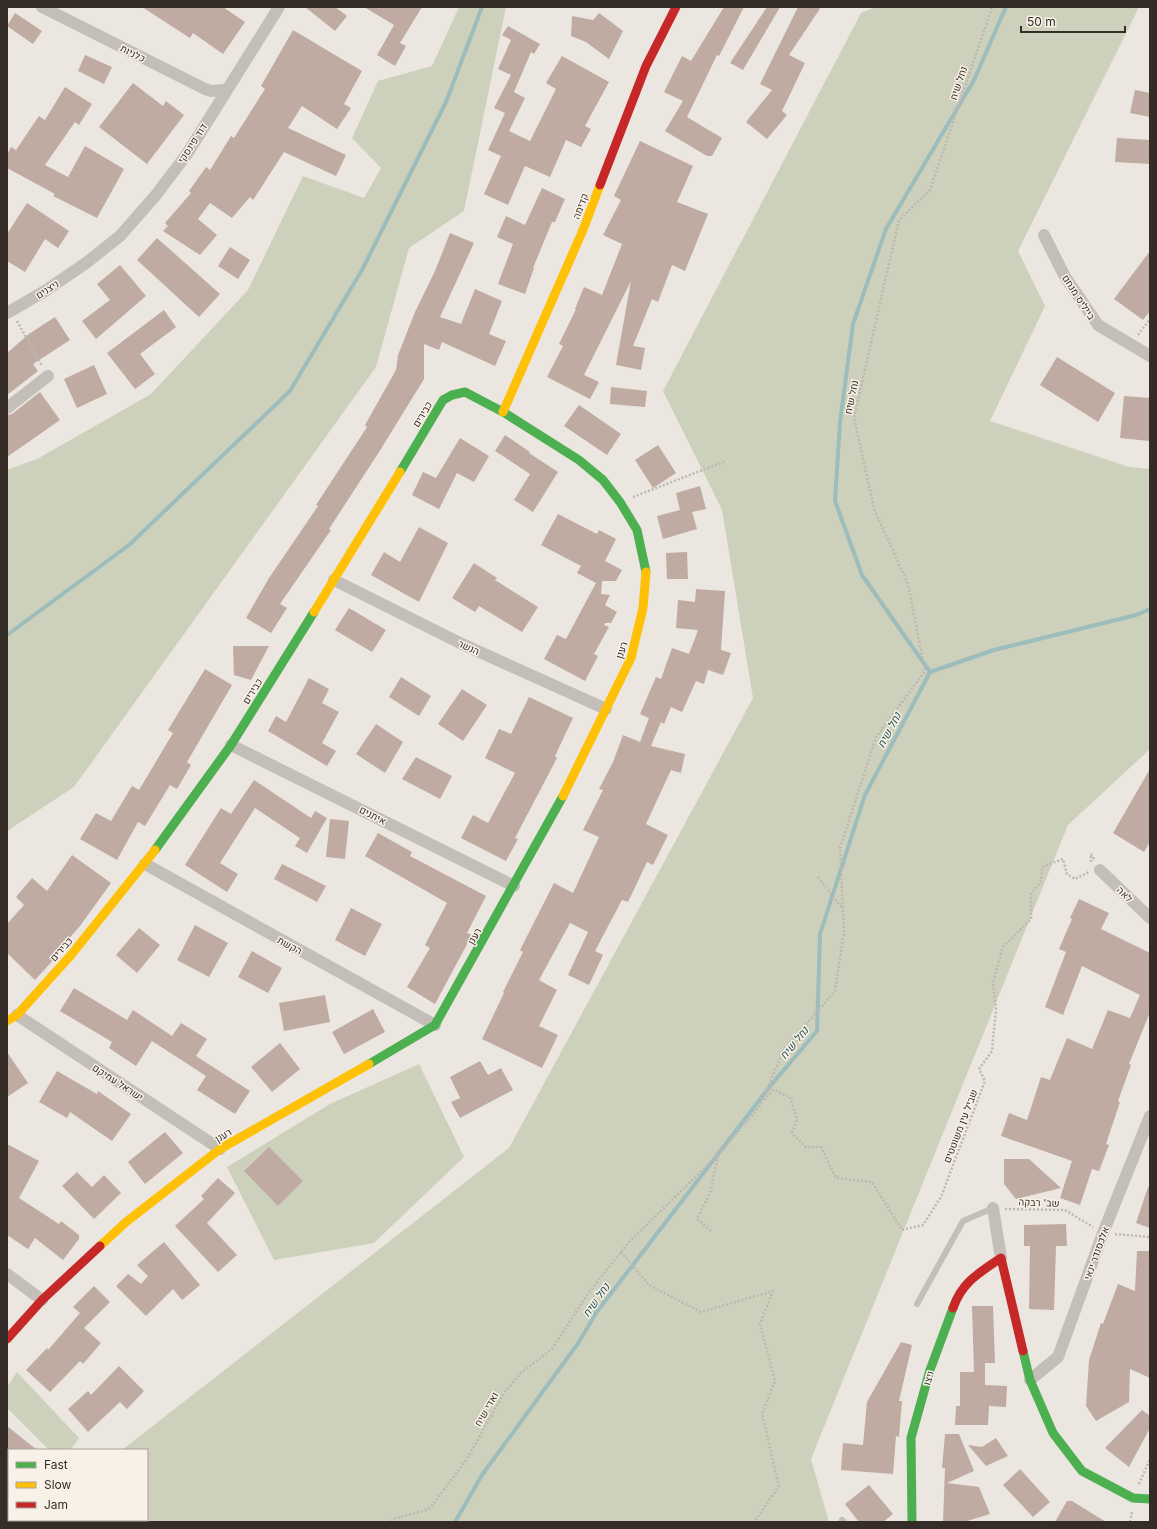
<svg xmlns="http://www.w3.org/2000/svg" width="1157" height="1529" viewBox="0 0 1157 1529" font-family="Inter,Heebo,sans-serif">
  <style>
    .green { fill: #cdd1bb }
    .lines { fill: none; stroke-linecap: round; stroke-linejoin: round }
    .stream { stroke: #9dbcbc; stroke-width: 4 }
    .building { fill: #bfaba2 }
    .path { stroke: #bdb7b2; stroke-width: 2.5; stroke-dasharray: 2 2; stroke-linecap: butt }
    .lane { stroke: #c4beb9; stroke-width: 6 }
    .street { stroke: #c4beb9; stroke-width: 12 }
    .fast { stroke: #4caf50; stroke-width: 9 }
    .slow { stroke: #ffc107; stroke-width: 9 }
    .jam { stroke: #c62828; stroke-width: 9 }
    .labels { text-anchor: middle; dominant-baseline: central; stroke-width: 3; stroke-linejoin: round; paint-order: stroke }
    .street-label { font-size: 10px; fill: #352c28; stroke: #f8f1e7 }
    .water-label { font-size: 11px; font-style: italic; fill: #1f5055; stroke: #f8f1e7 }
  </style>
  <rect width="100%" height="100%" fill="#ece6e0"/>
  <path class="green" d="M459,7H506L464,211L409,248L376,367L74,787L7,831V470L37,459L151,394L248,290L303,176L364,198L381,168L352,138L378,81L432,66Z
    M876,7H1139L1018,251L1045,306L990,421L1129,467L1150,469V749L1068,825L811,1459L829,1522H29L32,1520H147V1450H122L509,1148L753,698L722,510L663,391L861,13Z
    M419,1064L464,1157L374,1243L274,1260L227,1167L330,1104Z
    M17,1372L79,1438L70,1450H49L7,1408V1387Z"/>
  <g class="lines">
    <path class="stream" d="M7,635L129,545L290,391L362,270L446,102L482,7
      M930,672L862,575L835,501L840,422L853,324L886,229L974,80L1006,7
      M455,1522L482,1475L579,1342L596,1313L771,1085L817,1031L820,934L865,795L930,672L994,650L1136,615L1150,609"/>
  </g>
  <path class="building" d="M142,7H223L245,22L223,54L193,33L190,38Z
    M305,7H335L347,16L335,31Z
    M364,7H422L400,43L406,46L395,66L377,55L394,25Z
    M724,7H744L719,56L717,55L687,117L722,138L712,156H707L665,131L683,101L664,92L682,56L691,61Z
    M767,7H780L743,70L730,63Z
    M798,7H821L789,55L805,63L782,111L787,115L767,139L746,122L772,90L760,84Z
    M15,13L42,31L33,44L7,26Z
    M599,13L623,31L609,59L586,42L571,36L572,16L593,20Z
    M508,26L540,44L534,54L531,52L514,92L525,98L509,131L530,141L556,89L546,83L562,56L609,82L585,126L591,129L581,147L566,140L550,177L525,166L508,205L484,194L501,156L488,150L505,113L494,108L511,75L498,69L511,40L502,35Z
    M293,30L362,71L344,104L351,108L337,129L302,106L288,128L346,155L336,176L284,152L253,200L250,197L232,218L210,203L198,219L217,235L200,255L163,231L168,226L165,223L191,193L189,191L206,167L210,170L231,136L234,138L265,89L261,86Z
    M85,55L112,67L104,84L78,71Z
    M133,83L163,106L166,101L184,115L147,164L99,127Z
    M65,87L92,104L79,125L75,122L45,165L68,177L85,146L124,169L97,218L53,196L55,194L7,168V155L11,147L16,150L39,116L45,120Z
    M1135,90L1150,93V117L1130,113Z
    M1117,138L1150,140V164L1115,162Z
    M640,141L693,166L677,202L708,214L685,271L672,265L658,302L652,299L633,346L645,348L641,370L616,365L631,281L584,375L599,382L590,399L547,377L563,346L559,344L576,309H575L584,287L602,295L622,244L603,235L621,200L614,196Z
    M542,188L565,199L555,222H552L533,268H534L525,294L498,284L513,244L497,237L506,216L525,225Z
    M27,203L69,231L58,248L45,239L25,272L7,261V234Z
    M450,233L474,243L440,317L461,324L475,289L502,301L489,334L506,341L495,366L442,342L439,350L424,344V379L379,452L329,529L331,530L280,604L287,608L271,633L246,618L269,578L318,506L316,505L367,427L365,425L396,370L398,355L415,312L435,271Z
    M157,238L220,294L199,317L137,260Z
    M230,247L250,260L238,279L218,266Z
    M1150,251V311L1143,320L1114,299Z
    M120,265L146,296L96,339L82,321L110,300L97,284Z
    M164,310L176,327L140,354L155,374L135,389L107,353Z
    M55,317L70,340L33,364L38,371L7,395V353L29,334Z
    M1057,357L1115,393L1098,422L1040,385Z
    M94,365L107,394L77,408L64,379Z
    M611,387L647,391L645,407L610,404Z
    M40,392L60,420L7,457V415L12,414Z
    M1124,396L1150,398L1149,441L1120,438Z
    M579,405L621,434L607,455L564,426Z
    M505,435L530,452L529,453L558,472L533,512L514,500L530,474L495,451Z
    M460,438L489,456L474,482L457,473L439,509L412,495L423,472L436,478Z
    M658,445L676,473L653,488L635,460Z
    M700,486L706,509L692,512L697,529L663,539L657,516L680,510L676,493Z
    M558,514L597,534L599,530L616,539L605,561L622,570L616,581H602L601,594L610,595L605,605L617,612L611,623H605L604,625L609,627L594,654L598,656L585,681L544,659L557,635L566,639L596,583L577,573L581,566L541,545Z
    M419,527L448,543L419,602L371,575L384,552L400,562Z
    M687,552L688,579H667L666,553Z
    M474,563L497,578L495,580L538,607L522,632L479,606L475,612L452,598Z
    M696,589L725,591L721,650L731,653L723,675L708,670L704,684L696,681L682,712L671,707L664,724L661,722L651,746L685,754L681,773L671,770L646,824L668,835L653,865L647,862L628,902L622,900L595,951L603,955L589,985L568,975L588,932L570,923L539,980L557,990L539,1026L558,1035L542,1068L482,1039L504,993L503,992L523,952L520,950L554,883L573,893L599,837L583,830L603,790L599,789L613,762L623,735L640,742L649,718L640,714L656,677L661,679L672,648L689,654L698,630L676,628L678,600L695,602Z
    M349,608L386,630L372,652L335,630Z
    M233,646H269L251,680L234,675Z
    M205,669L232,685L187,762L191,765L177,789L170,785L145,826L138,822L117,860L80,839L96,813L111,821L132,786L139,790L173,733L168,730Z
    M401,677L431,696L419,716L389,697Z
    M309,678L329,689L322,703L339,712L322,743L336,751L327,766L268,731L276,716L286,722Z
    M462,689L487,705L463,741L438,724Z
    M529,697L573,718L555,756L557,758L515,838L518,839L506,861L461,838L473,815L488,823L515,773L485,758L499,729L511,734Z
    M376,724L403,742L385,773L356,754Z
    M416,757L452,776L440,799L402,779Z
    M1150,769V842L1144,852L1113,833Z
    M254,780L311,818L315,811L327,818L307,853L295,846L300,838L255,808L220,863L238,874L227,892L185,865L221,808L231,814Z
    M330,819L349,821L345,859L326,857Z
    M378,833L412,852L410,856L486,896L467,933L472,935L435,1004L407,987L430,948L425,945L447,903L365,856Z
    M72,855L111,883L80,926L55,954L57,956L35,980L7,953V924L24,905L16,897L32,878L47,891Z
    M282,864L326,886L317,902L274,879Z
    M1079,899L1109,913L1101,929L1150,953V1012L1129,1064L1131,1065L1118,1101L1120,1102L1106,1144L1109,1145L1099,1171L1092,1169L1080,1205L1060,1198L1072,1161L1001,1136L1009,1113L1027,1120L1041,1077L1050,1080L1067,1038L1092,1049L1108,1010L1130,1018L1140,995L1082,966L1063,1015L1045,1007L1066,952L1059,949L1072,919L1070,918Z
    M351,908L382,924L365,956L335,940Z
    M195,925L228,943L209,977L177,960Z
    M139,928L160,945L137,973L116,955Z
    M252,951L282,968L268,993L238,977Z
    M74,988L127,1020L133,1010L172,1036L181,1023L207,1039L196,1056L250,1091L235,1114L197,1090L206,1076L152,1041L136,1066L109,1048L112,1042L60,1011Z
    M325,995L330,1022L284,1031L279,1003Z
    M373,1009L385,1032L344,1054L332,1032Z
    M280,1043L300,1069L272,1092L251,1067Z
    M7,1052L28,1083L7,1097Z
    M480,1061L488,1075L501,1068L513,1090L460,1118L451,1102L460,1098L450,1077Z
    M57,1071L97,1094L98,1091L131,1114L112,1141L70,1112L67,1118L39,1102Z
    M165,1132L183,1153L145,1184L128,1162Z
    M7,1144L39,1161L19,1198L59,1224L61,1221L79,1235V1239L63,1260L35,1238L28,1249L7,1235Z
    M269,1147L303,1181L278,1206L244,1171Z
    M1004,1159H1029L1061,1188L1016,1199L1004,1184Z
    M77,1172L92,1187L104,1175L121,1193L94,1219L62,1186Z
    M218,1178L235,1193L207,1223L237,1255L218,1272L175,1226L204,1199L201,1196Z
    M1148,1187H1150V1228L1136,1223Z
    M1066,1224L1067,1246H1056L1054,1310L1029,1309L1030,1246H1024V1225Z
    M164,1242L200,1285L182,1300L173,1289L146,1316L116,1286L128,1274L141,1284L148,1276L137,1265Z
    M1137,1251H1150V1378L1130,1369L1129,1402L1096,1421L1086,1406L1089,1360L1101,1323L1103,1324L1118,1284L1135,1291Z
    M94,1286L110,1302L84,1328L101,1343L83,1364L80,1361L50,1392L26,1370L47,1348L48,1350L80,1313L73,1307Z
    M972,1306H993L995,1363H985V1385L1007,1386L1006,1407L989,1406L988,1425H955L956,1406H960V1372H974Z
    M901,1342L912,1345L899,1401H902L899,1437L896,1436L893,1474L841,1470L843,1443L863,1445L867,1402Z
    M119,1366L144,1391L127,1409L120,1402L88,1432L68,1409L88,1391L91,1395Z
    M1142,1410L1150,1416V1428L1129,1467L1105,1448Z
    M7,1426L37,1450H7Z
    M945,1434H959L974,1471L947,1483L979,1487L990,1514L964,1522H943L945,1468H942Z
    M996,1438L1008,1456L986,1466L968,1445L982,1447Z
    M1020,1469L1050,1502L1033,1517L1003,1485Z
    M869,1485L893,1514L883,1522H859L845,1504Z
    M1067,1501H1072L1106,1522H1055Z"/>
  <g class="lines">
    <path class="path" d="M17,321L42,366
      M1138,335L1150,319
      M633,497L726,461
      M1091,862V854L1095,861
      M818,877L842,908
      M764,1100L773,1090L790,1097L797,1119L792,1133L806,1147H821L836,1178L872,1182L902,1230L923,1225L941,1197L985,1081L979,1069L992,1051L996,1009L993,982L1003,947L1031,919V893L1041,882L1042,867L1063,859L1067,874L1075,879L1089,872
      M1005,1209L1065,1210L1093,1227
      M711,1231L697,1219L710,1193L718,1156
      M1115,1234L1150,1237
      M621,1252L649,1285L701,1312L773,1291L760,1324L775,1381L762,1414L779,1486L754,1522
      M1139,1484L1150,1459
      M391,1522L394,1519L426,1510L431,1507L467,1459L504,1393L521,1373L552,1349L589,1292L628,1243L718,1155L760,1106L784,1049L835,991L844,932L840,848L876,737L925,671L908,584L874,509L854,418L899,220L930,190L992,7
      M1130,1522L1132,1512"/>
    <path class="lane" d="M917,1304L963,1221L993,1208
      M842,1520L844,1522"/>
    <path class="street" d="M42,7L205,89L211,91L226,90
      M1044,235L1064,275L1098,325L1150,356
      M7,313L45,291L86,263L120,236L156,195L187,154L279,7
      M7,408L48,376
      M334,580L462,644L606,709
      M231,745L514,886
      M145,864L435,1025
      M1100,870L1150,918
      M17,1015L220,1149
      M993,1208L1001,1258
      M7,1274L42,1300
      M1030,1380L1058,1357L1103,1233L1150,1116"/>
    <path class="fast" d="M400,472L443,400L452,395L465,392L503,412L579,460L603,480L620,502L637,530L646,572
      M155,850L231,745L314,612
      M369,1064L435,1025L563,796
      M1023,1351L1030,1380L1053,1433L1082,1471L1133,1498L1150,1499
      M912,1522L911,1438L930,1370L953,1308"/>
    <path class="slow" d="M503,412L583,230L600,185
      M314,612L400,472
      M563,796L631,658L643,608L646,572
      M7,1021L17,1015L71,955L155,850
      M100,1246L126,1222L220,1149L369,1064"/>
    <path class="jam" d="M600,185L646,66L676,7
      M953,1308C962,1282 979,1273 1001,1258L1023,1351
      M7,1339L42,1300L100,1246"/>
  </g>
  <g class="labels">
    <g class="street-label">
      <text transform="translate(133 53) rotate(27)">כלניות</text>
      <text transform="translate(958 83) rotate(-71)">נחל שיח</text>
      <text transform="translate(192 143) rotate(-57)">דוד פינסקי</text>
      <text transform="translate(580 206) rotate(-69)">קדימה</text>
      <text transform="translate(47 289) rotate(-33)">ניצנים</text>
      <text transform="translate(1079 297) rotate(57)">בייליס מנחם</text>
      <text transform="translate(851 397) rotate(-78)">נחל שיח</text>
      <text transform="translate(422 414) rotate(-59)">כבירים</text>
      <text transform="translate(469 647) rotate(25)">הנשר</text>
      <text transform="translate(621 650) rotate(-72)">רענן</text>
      <text transform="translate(252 691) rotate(-58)">כבירים</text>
      <text transform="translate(373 815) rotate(27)">איתנים</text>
      <text transform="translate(1125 894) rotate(44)">לאה</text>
      <text transform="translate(474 936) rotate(-60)">רענן</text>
      <text transform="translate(290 945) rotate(29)">הקשת</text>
      <text transform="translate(61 949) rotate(-49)">כבירים</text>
      <text transform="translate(118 1082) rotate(33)">ישראל עמיקם</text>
      <text transform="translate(960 1126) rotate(-69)">שביל עין משוטטים</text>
      <text transform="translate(223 1135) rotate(-31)">רענן</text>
      <text transform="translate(1039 1202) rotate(2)">שב' רבקה</text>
      <text transform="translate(1096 1253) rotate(-70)">אלכסנדר ינאי</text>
      <text transform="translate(928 1378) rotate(-74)">ויצו</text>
      <text transform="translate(486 1409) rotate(-60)">ואדי שיח</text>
    </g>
    <g class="water-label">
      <text transform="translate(889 730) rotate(-62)">נחל שיח</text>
      <text transform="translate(794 1043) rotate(-51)">נחל שיח</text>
      <text transform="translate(596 1300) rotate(-55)">נחל שיח</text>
    </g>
  </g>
  <rect width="1157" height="1529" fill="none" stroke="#352c28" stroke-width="16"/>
  <rect x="8" y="1449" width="140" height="72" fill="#f8f1e7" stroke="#aaa29b"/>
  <rect x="16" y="1462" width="20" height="6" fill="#4caf50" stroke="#aaa29b"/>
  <text x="44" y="1469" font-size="12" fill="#352c28">Fast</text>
  <rect x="16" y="1482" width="20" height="6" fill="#ffc107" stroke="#aaa29b"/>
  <text x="44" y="1489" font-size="12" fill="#352c28">Slow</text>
  <rect x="16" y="1502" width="20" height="6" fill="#c62828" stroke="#aaa29b"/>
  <text x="44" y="1509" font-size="12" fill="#352c28">Jam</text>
  <path d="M1021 26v6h104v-6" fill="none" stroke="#352c28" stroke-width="2"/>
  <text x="1027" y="26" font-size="12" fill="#352c28" stroke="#f8f1e7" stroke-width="3" paint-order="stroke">50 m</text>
</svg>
